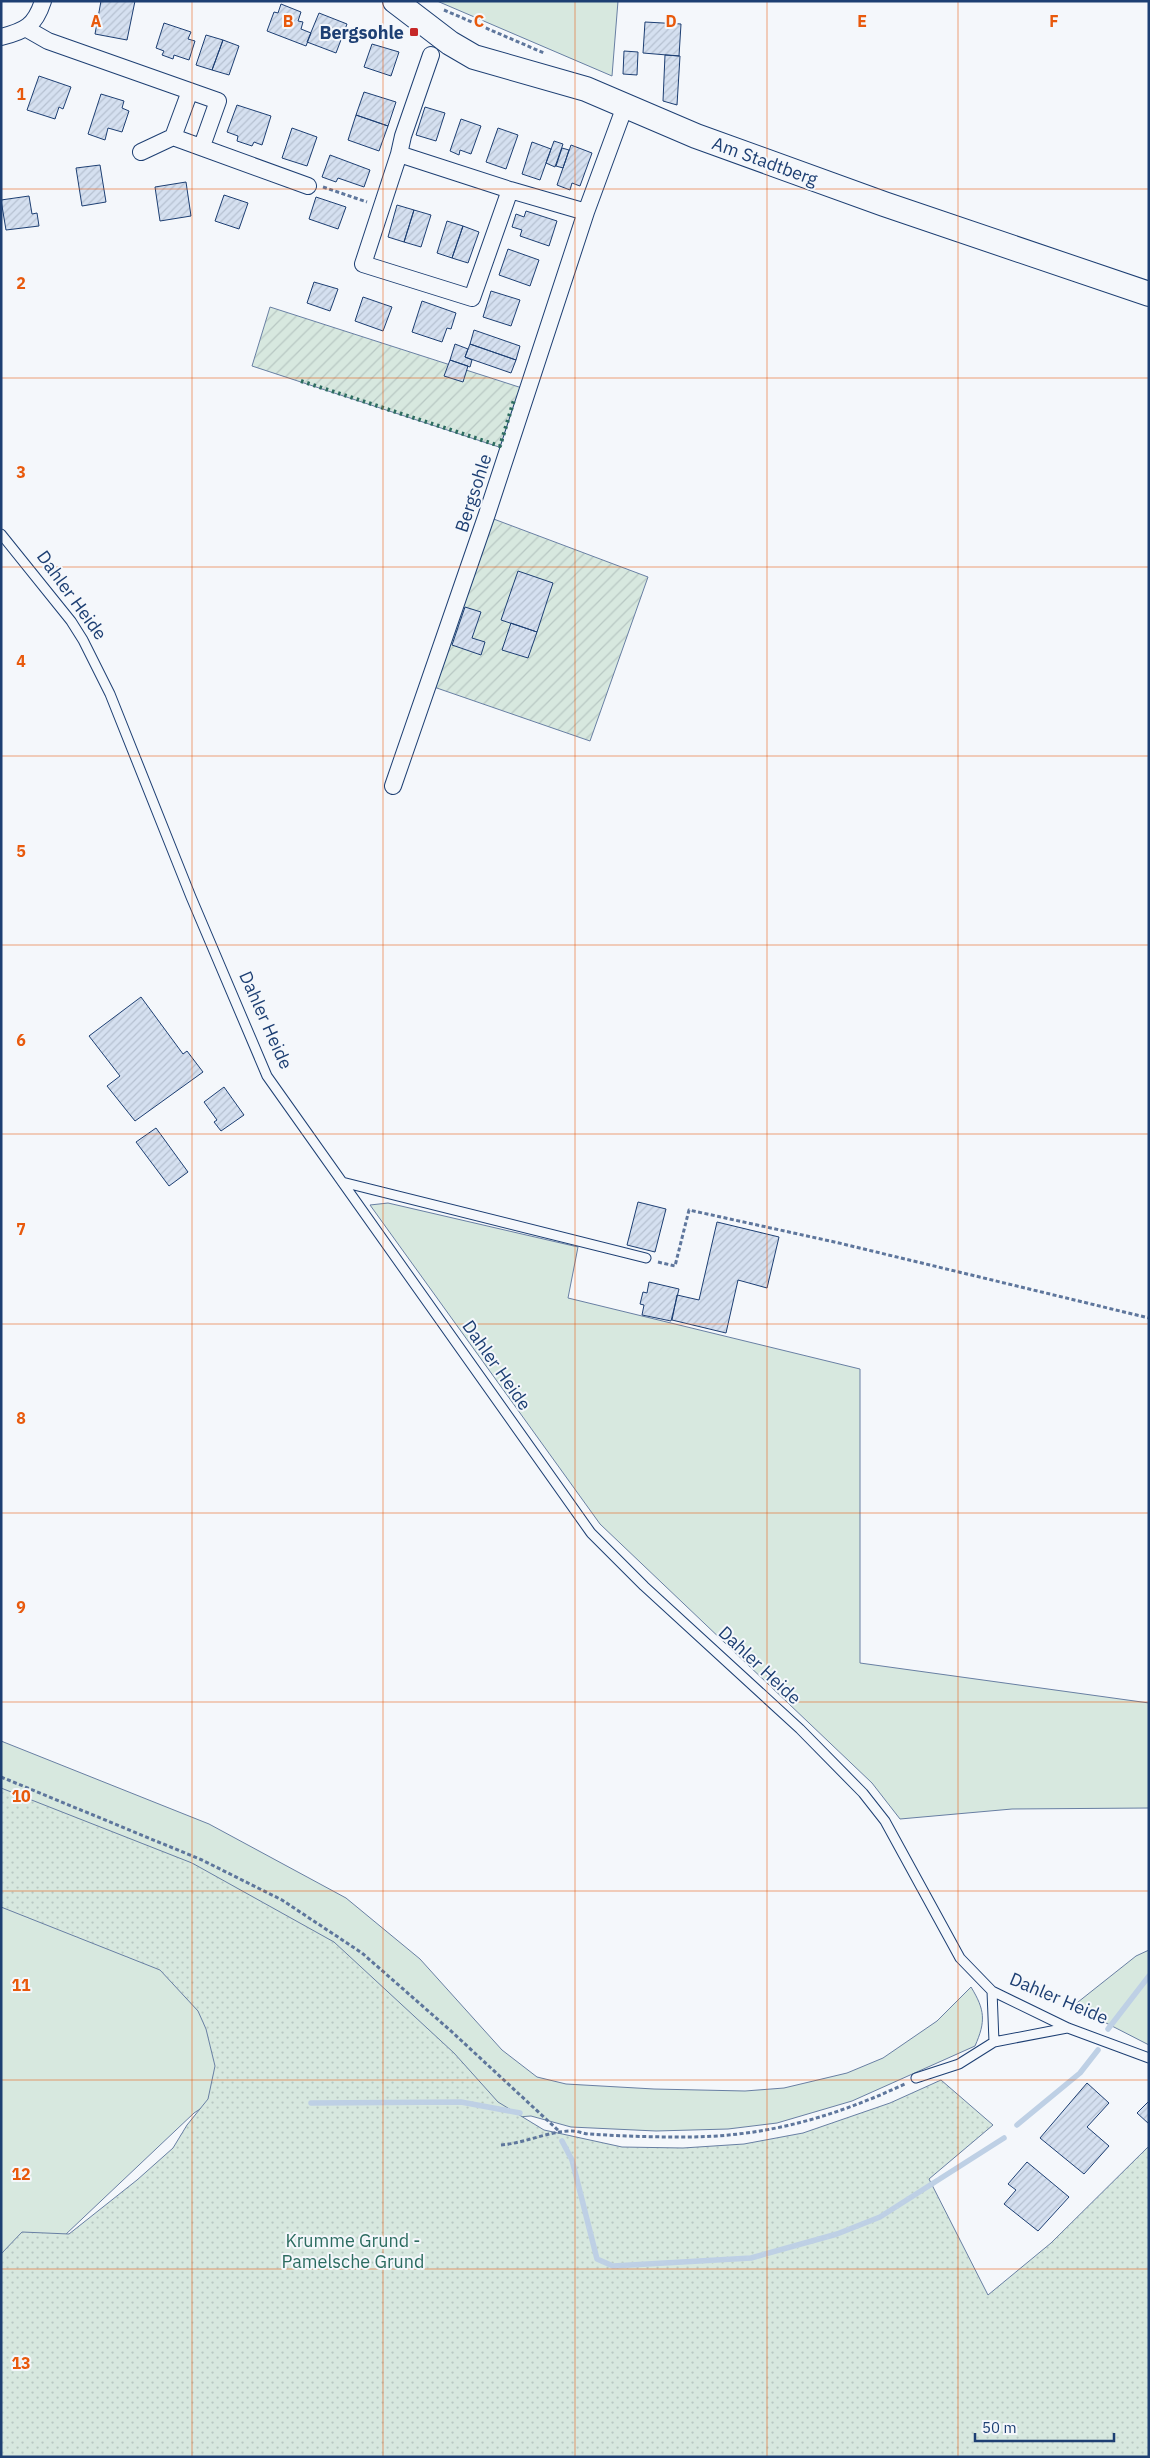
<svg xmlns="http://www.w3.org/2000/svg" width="1150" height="2458" viewBox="0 0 1150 2458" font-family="'IBM Plex Sans',sans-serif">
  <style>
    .grass { fill: #d7e8df; stroke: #687fa3 }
    .park { fill: url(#park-dots); stroke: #687fa3 }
    .garden { fill: url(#garden-furrows); stroke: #687fa3 }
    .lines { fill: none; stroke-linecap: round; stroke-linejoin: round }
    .stream { stroke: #bed0e5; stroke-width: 5.5 }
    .building { fill: url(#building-hatch); stroke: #1d3f73 }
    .lane-casing { stroke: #1d3f73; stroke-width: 11 }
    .street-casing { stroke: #1d3f73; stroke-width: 18 }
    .secondary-casing { stroke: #1d3f73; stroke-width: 26 }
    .path { stroke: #5e769c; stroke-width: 3; stroke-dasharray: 4 2.5; stroke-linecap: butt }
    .lane { stroke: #f4f7fb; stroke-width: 9 }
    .street { stroke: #f4f7fb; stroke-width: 16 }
    .secondary { stroke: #f4f7fb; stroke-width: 24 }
    .hedge { stroke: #2c6c60; stroke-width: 4; stroke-dasharray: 2.5 4; stroke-linecap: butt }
    .grid { fill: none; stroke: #e8590c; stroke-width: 1; stroke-opacity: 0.55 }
    .poi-dot { fill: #c62828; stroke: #f4f7fb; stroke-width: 2 }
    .labels { text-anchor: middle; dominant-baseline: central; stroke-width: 4; stroke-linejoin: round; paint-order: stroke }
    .poi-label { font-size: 18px; font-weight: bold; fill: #1d3f73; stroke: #f4f7fb; text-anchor: end }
    .street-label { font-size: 18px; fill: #1d3f73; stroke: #f4f7fb }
    .park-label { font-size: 18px; fill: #2c6c60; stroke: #f4f7fb }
    .grid-label { font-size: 16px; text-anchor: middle; font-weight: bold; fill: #e8590c; stroke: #f4f7fb; stroke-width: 4; stroke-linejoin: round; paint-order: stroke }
  </style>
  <defs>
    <pattern id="park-dots" width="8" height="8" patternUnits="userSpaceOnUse" patternTransform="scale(1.25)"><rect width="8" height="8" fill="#d7e8df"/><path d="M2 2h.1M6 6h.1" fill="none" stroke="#b8c8c3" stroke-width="1.8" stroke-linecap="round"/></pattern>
    <pattern id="garden-furrows" width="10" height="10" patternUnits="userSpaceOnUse" patternTransform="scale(1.25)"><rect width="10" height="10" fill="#d7e8df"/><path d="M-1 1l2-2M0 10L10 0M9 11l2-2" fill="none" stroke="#b8c8c3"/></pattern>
    <pattern id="building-hatch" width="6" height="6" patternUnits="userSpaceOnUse" patternTransform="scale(1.25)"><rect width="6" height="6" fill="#d5e0f0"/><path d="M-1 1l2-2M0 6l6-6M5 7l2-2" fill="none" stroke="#b6c1d1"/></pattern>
  </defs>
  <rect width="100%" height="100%" fill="#f4f7fb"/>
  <path class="grass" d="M437,1H618L612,76Z
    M388,1203L578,1247L568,1298L860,1369V1663L1149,1703V1808L1012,1809L900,1819L872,1783L600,1524L370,1205Z
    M1,1741L209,1824L346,1898L420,1959L502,2050L537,2077L566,2084L654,2089L745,2091L784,2088L847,2073L883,2058L937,2021L971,1987C985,2010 986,2021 975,2046L852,2101L777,2123L728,2129L656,2131L571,2127L531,2116L490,2119L256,2072L194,2113L28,2270L1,2302Z
    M1149,1950V2045L1073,2006L1136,1956Z"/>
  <path class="park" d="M1,1788L192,1863L334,1942L454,2053L498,2102L544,2130L622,2147L683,2148L744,2144L803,2133L890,2103L941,2080L993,2125L929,2179L988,2295L1051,2243L1149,2146V2457H1V2254L22,2232L69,2234L137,2180L173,2148L187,2125L208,2099L215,2066L206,2029L198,2011L160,1970L1,1907Z"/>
  <path class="garden" d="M270,307L522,388L502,448L252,366Z
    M491,518L648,577L590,741L431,686Z"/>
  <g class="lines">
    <path class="stream" d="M1108,2029L1149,1976
      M311,2103L461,2102L520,2113
      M1017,2125L1080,2073L1098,2050
      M562,2141L572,2160L597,2259L613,2266L751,2258L837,2234L880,2217L1004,2138"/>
  </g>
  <path class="building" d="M101,1H135L127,40L95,34Z
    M281,4L301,12L298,21L303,22L301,29L311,33L306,46L267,31L274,12L278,13Z
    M319,13L347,24L336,53L307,42Z
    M645,22L681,24L679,56L643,53Z
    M164,23L191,32L188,39L195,41L189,60L174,55L173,59L162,55L164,51L156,48Z
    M206,35L223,40L212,70L196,65Z
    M223,40L239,46L229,75L212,70Z
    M372,44L399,52L391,76L364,67Z
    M624,51L638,52L637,75L623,74Z
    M665,55L680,56L677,105L663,101Z
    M39,76L71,87L63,109L59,107L55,119L27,110Z
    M364,92L396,102L388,126L356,115Z
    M101,94L124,101L122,108L129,111L122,132L108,128L105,140L88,134Z
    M237,105L271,116L262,145L254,142L252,146L237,141L238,136L227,132Z
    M425,107L445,113L436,141L416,135Z
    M356,115L388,126L379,151L348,140Z
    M461,119L481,126L471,154L460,150L459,155L450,151Z
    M292,128L317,137L307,166L282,158Z
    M498,128L518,135L506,169L486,162Z
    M554,141L563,144L555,167L546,163Z
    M532,142L551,149L540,180L522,174Z
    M571,145L592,153L580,186L572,183L570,190L557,185Z
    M562,148L569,150L563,168L556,166Z
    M330,155L370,170L364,187L338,178L336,182L322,177Z
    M100,165L106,202L82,206L76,168Z
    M186,182L191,216L160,221L155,187Z
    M224,195L248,203L239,229L215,221Z
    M29,196L32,214L37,213L39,226L6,230L1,200Z
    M316,197L346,207L338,229L309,219Z
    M397,205L414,210L404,242L388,237Z
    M414,210L431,215L421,247L404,242Z
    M526,211L557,221L549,246L520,236L522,230L512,227L516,214L524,217Z
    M447,221L463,226L452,258L437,253Z
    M463,226L479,232L468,263L452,258Z
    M508,249L539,260L530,286L499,275Z
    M314,282L338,289L330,311L307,303Z
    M491,291L520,300L511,326L483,317Z
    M363,297L392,307L383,331L355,321Z
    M422,301L456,313L451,329L447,328L442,342L412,332Z
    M474,330L520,346L516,360L470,344Z
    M455,344L468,349L465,357L472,360L470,367L450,360Z
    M470,344L516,360L511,373L465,357Z
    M450,360L468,366L463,382L444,376Z
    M518,571L553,583L537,632L501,620Z
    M465,607L481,612L472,638L485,642L481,655L452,645Z
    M511,623L537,632L528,658L502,650Z
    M141,997L183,1054L187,1051L203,1072L135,1121L107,1086L120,1076L89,1036Z
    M224,1087L244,1115L221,1131L214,1122L217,1120L204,1102Z
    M156,1128L188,1172L169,1186L136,1142Z
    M638,1202L666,1209L655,1252L627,1245Z
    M717,1222L779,1237L767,1288L738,1280L726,1333L672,1320L677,1295L699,1300Z
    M649,1282L679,1289L671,1321L642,1315L644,1305L640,1304L643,1292L647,1293Z
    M1087,2083L1109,2103L1087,2127L1109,2146L1084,2174L1040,2138Z
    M1149,2101V2124L1137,2113Z
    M1027,2162L1069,2197L1038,2231L1004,2204L1016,2190L1008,2184Z"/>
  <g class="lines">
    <defs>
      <path id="lane" d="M1,534L71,621L83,640L110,694L191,897L267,1076L591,1533L644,1586L800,1729L863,1793L885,1821L960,1958L992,1991L1068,2028L1149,2058
        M342,1182L646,1258
        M994,2042L1067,2028
        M916,2078L959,2064L994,2042L992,1991"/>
      <path id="street" d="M27,29L48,41L218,101L202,146
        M1,37C25,31 35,26 43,1
        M190,91L173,137L308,186
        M141,152L173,137
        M399,154L403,136L431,55
        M510,190L472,298L363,264L399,154L510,190L586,212
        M393,786L487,514L586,212L625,106"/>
      <path id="secondary" d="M395,1L450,43L474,57L586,89L696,136L884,204L1149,294"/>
    </defs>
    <use href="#lane" class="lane-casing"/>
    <use href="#street" class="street-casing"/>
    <use href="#secondary" class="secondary-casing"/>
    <path class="path" d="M444,10L544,53
      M323,187L367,202
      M658,1262L675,1266L689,1210L839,1243L1149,1318
      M1,1777L202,1860L282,1900L362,1953L451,2031L560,2132
      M501,2145C526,2143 548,2131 572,2131C578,2131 584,2134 590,2134C619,2136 649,2137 678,2137C761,2138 829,2119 905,2084"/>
    <use href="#lane" class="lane"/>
    <use href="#street" class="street"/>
    <use href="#secondary" class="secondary"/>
    <path class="hedge" d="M301,381L500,446L514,400"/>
  </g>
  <path class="grid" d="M192,1V2457M383,1V2457M575,1V2457M767,1V2457M958,1V2457M1,189H1149M1,378H1149M1,567H1149M1,756H1149M1,945H1149M1,1134H1149M1,1324H1149M1,1513H1149M1,1702H1149M1,1891H1149M1,2080H1149M1,2269H1149"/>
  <rect class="poi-dot" x="409" y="27" width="10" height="10" rx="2.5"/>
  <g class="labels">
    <g class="poi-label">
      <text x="404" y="32">Bergsohle</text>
    </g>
    <g class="street-label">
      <text transform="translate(765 161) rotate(20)">Am Stadtberg</text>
      <text transform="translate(473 493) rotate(-72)">Bergsohle</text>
      <text transform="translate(72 595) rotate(54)">Dahler Heide</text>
      <text transform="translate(266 1020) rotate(66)">Dahler Heide</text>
      <text transform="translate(497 1365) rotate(55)">Dahler Heide</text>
      <text transform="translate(760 1665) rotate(43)">Dahler Heide</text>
      <text transform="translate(1059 1998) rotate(23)">Dahler Heide</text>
    </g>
    <g class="park-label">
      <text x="353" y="2240">Krumme Grund -<tspan x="353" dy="21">Pamelsche Grund</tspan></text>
    </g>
  </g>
  <g class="grid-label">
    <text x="96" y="27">A</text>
    <text x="288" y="27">B</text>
    <text x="479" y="27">C</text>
    <text x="671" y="27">D</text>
    <text x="862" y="27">E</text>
    <text x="1054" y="27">F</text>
    <text x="21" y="100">1</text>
    <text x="21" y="289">2</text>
    <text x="21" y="478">3</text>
    <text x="21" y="667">4</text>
    <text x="21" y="857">5</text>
    <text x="21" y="1046">6</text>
    <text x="21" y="1235">7</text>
    <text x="21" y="1424">8</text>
    <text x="21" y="1613">9</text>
    <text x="21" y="1802">10</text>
    <text x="21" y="1991">11</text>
    <text x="21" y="2180">12</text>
    <text x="21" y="2369">13</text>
  </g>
  <rect width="1150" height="2458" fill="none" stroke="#1d3f73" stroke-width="5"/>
  <path d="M975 2433v8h139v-8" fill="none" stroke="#1d3f73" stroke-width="2.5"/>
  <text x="982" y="2433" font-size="15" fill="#1d3f73" stroke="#f4f7fb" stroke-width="4" paint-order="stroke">50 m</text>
</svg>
